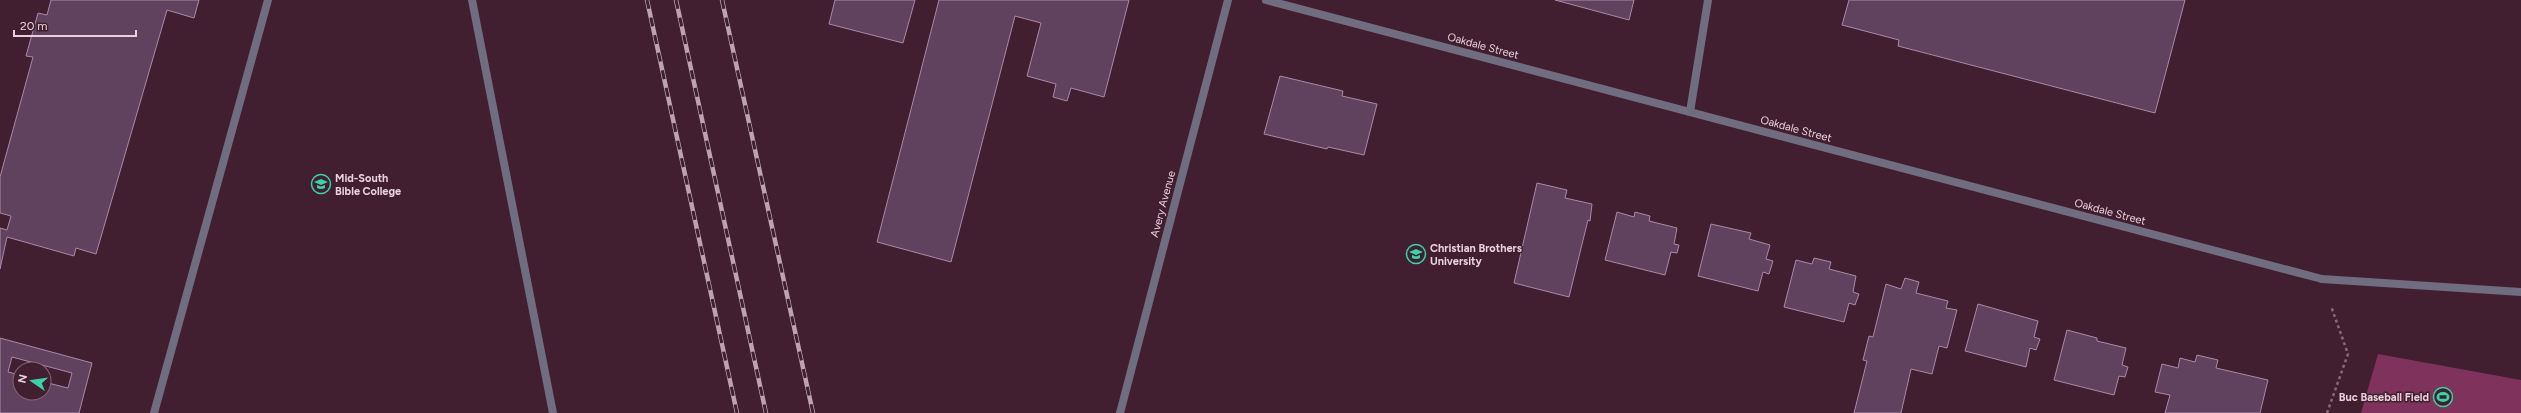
<svg xmlns="http://www.w3.org/2000/svg" width="2521" height="413" viewBox="0 0 2521 413" font-family="Figtree,sans-serif">
  <style>
    .green { fill: #7e325c }
    .building { fill: #60425e; stroke: #ab89a8; fill-rule: evenodd }
    .lines { fill: none; stroke-linecap: round; stroke-linejoin: round }
    .path { stroke: #886a78; stroke-width: 2.5; stroke-dasharray: 3 3; stroke-linecap: butt }
    .service { stroke: #6f6d7f; stroke-width: 8 }
    .minor { stroke: #6f6d7f; stroke-width: 8 }
    .tertiary { stroke: #6f6d7f; stroke-width: 8 }
    .rail-casing { stroke: #bda3af; stroke-width: 4.5 }
    .rail { stroke: #411e30; stroke-width: 3; stroke-dasharray: 9; stroke-linecap: butt }
    .labels { text-anchor: middle; dominant-baseline: central; stroke-width: 3; stroke-linejoin: round; paint-order: stroke }
    .street-label { font-size: 11px; fill: #e8d1db; stroke: #411e30 }
    .poi-label { font-size: 11px; font-weight: bold; fill: #e8d1db; stroke: #411e30; text-anchor: start }
  </style>
  <rect width="100%" height="100%" fill="#411e30"/>
  <path class="green" d="M2378,354L2521,380V413H2361Z"/>
  <path class="building" d="M51,0H199L194,18L167,10L96,254L76,248L74,256L7,237L0,269V228L7,230L11,216L0,213V177L33,57L26,56L38,13L47,15Z
    M835,0H915L903,43L829,24Z
    M939,0H1129L1104,97L1071,88L1067,101L1053,97L1056,84L1027,76L1041,23L1015,16L951,262L877,242Z
    M1555,0H1634L1629,20Z
    M1849,0H2185L2155,113L1898,46L1899,40L1842,25Z
    M1280,76L1343,91L1342,96L1377,104L1364,155L1328,147L1327,149L1264,134Z
    M1537,183L1567,190L1565,198L1592,204L1590,221L1588,220L1569,297L1514,283Z
    M1617,212L1634,217L1635,212L1650,216L1649,221L1677,228L1674,244L1679,245L1677,253L1671,252L1665,275L1605,260Z
    M1711,224L1751,233L1749,239L1770,245L1766,259L1773,261L1769,274L1763,272L1758,291L1698,276Z
    M1814,258L1831,262L1829,269L1856,276L1853,292L1859,294L1855,305L1849,303L1844,322L1784,307L1796,260L1812,264Z
    M1905,278L1919,282L1916,293L1948,301L1946,308L1957,310L1947,348L1939,346L1932,374L1911,369L1901,413H1854L1867,361L1863,360L1869,336L1873,337L1886,284L1901,289Z
    M1978,304L2038,321L2034,337L2040,339L2036,350L2030,348L2026,367L1965,351Z
    M2067,330L2097,338V341L2126,348L2122,365L2128,367L2125,377L2119,376L2114,395L2054,380Z
    M0,338L92,363L79,413H0ZM12,357L72,373L68,388L44,382V393H20V375L8,372Z
    M2197,355L2218,360L2216,368L2268,380L2260,413H2165L2170,395L2155,392L2162,364L2178,368L2180,358L2195,362Z"/>
  <g class="lines">
    <path class="path" d="M2327,413L2348,354L2331,306"/>
    <path class="service" d="M472,0L553,413
      M1690,112L1708,0
      M2322,279L2521,292
      M154,413L268,0"/>
    <path class="minor" d="M1266,0L2322,279"/>
    <path class="tertiary" d="M1120,413L1228,0"/>
    <defs>
      <path id="rail" d="M647,0L737,413
        M676,0L766,413
        M722,0L813,413"/>
    </defs>
    <use href="#rail" class="rail-casing"/>
    <use href="#rail" class="rail"/>
  </g>
  <defs>
    <symbol id="university-ring" viewBox="-11 -11 22 22"><circle r="9.5" fill="#411e30" stroke="#36d4a7" stroke-width="1.5"/><path d="M0-5L7-2L0 1L-7-2ZM-4 1L0 2.5L4 1V4Q0 6-4 4Z" fill="#36d4a7"/></symbol>
    <symbol id="stadium-ring" viewBox="-11 -11 22 22"><circle r="9.5" fill="#411e30" stroke="#36d4a7" stroke-width="1.5"/><path d="M0-5a6.5 5 0 1 0 0 10a6.5 5 0 1 0 0-10ZM-3.5-1.8h7v3.6h-7Z" fill="#36d4a7"/></symbol>
  </defs>
  <g fill-rule="evenodd">
    <use href="#university-ring" x="310" y="173" width="22" height="22"/>
    <use href="#university-ring" x="1405" y="243" width="22" height="22"/>
    <use href="#stadium-ring" x="2432" y="386" width="22" height="22"/>
  </g>
  <g class="labels">
    <g class="street-label">
      <text transform="translate(1483 46) rotate(15)">Oakdale Street</text>
      <text transform="translate(1796 129) rotate(15)">Oakdale Street</text>
      <text transform="translate(1163 204) rotate(-75)">Avery Avenue</text>
      <text transform="translate(2110 212) rotate(15)">Oakdale Street</text>
    </g>
    <g class="poi-label">
      <text x="335" y="178">Mid-South<tspan x="335" dy="13">Bible College</tspan></text>
      <text x="1430" y="248">Christian Brothers<tspan x="1430" dy="13">University</tspan></text>
      <text x="2429" y="397" text-anchor="end">Buc Baseball Field</text>
    </g>
  </g>
  <g transform="translate(32 381) rotate(283)"><circle r="19" fill="#411e30" stroke="#846674"/>
  <path d="M0-3L7 15L0 10L-7 15Z" fill="#36d4a7"/>
  <text y="-6" font-size="11" font-weight="bold" text-anchor="middle" fill="#e8d1db">N</text>
  </g>
  <path d="M14 30v6h122v-6" fill="none" stroke="#e8d1db" stroke-width="2"/>
  <text x="20" y="30" font-size="12" fill="#e8d1db" stroke="#411e30" stroke-width="3" paint-order="stroke">20 m</text>
</svg>
